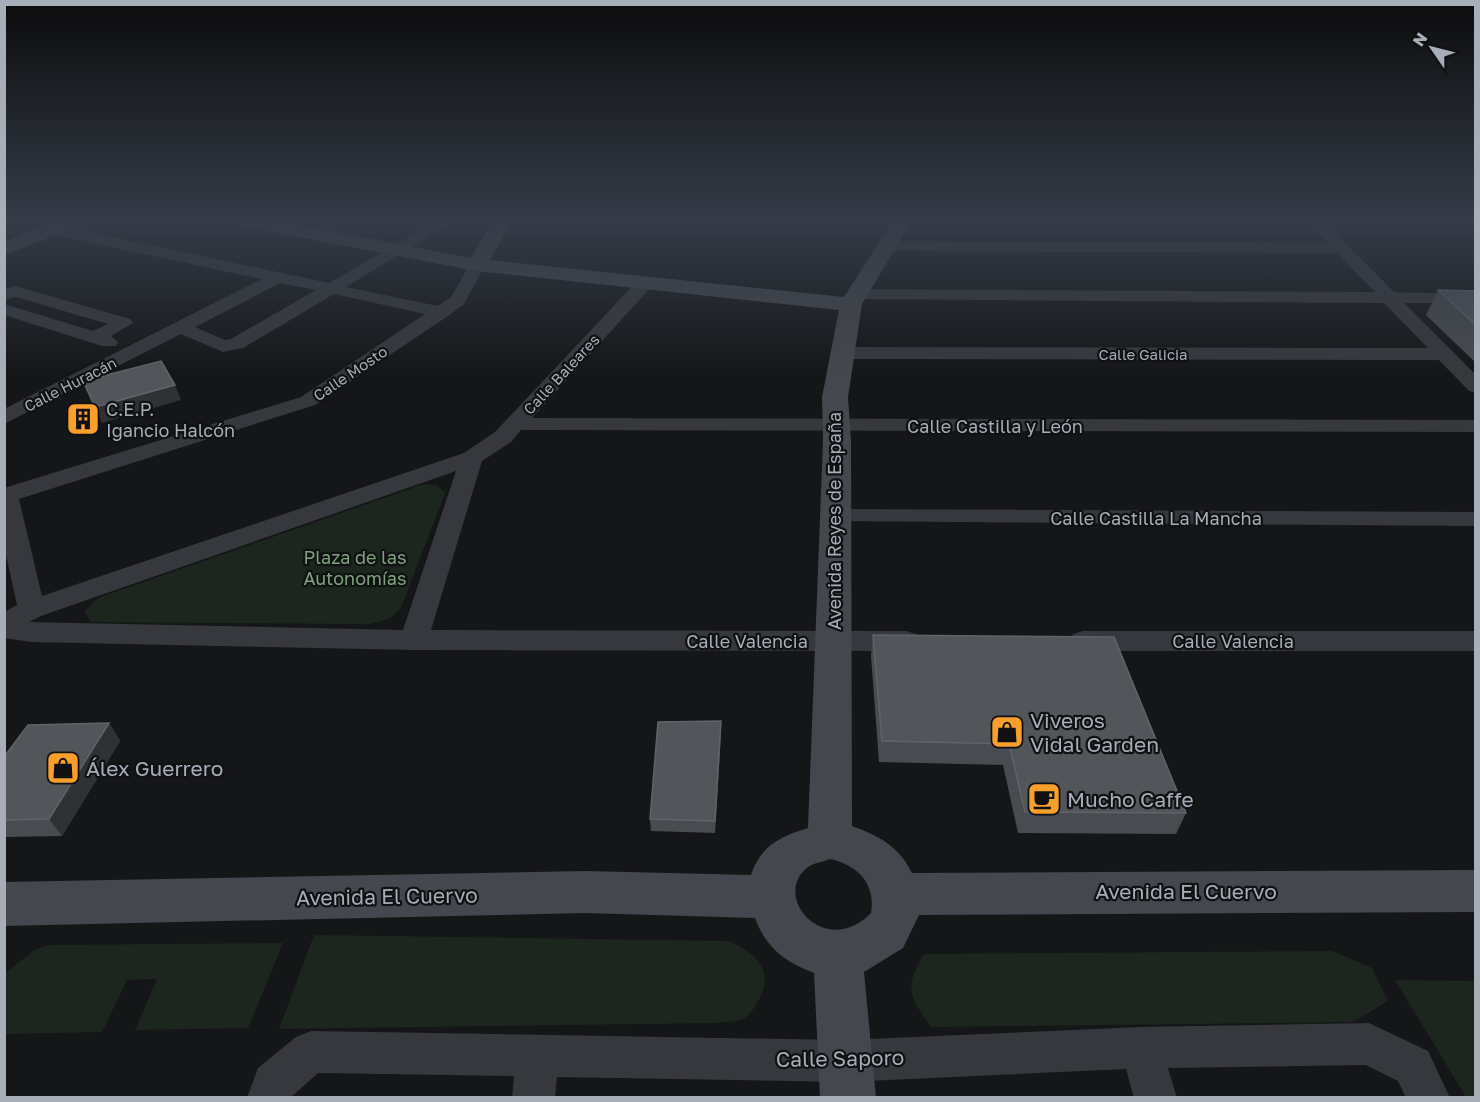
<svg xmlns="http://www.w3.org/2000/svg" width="1480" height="1102" viewBox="0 0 1480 1102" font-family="'Golos Text',sans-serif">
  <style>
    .green { fill: #1d261e }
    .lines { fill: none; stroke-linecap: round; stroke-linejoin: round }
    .street { fill: #36383d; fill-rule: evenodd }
    .secondary { fill: #44474d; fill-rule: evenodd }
    .wall { fill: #484b50 }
    .shaded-wall { fill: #2f3235 }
    .building { fill: #52565b; stroke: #60646a; stroke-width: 1.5 }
    .labels { text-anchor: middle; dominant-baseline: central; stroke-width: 4.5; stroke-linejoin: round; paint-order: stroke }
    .far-street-label { font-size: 15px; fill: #a7aeb8; stroke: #101113 }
    .poi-label { font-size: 18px; fill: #a7aeb8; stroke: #101113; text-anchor: start }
    .street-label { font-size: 18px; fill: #a7aeb8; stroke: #101113 }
    .park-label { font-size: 18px; fill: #7fa47d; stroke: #101113 }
    .near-poi-label { font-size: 21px; fill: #a7aeb8; stroke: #101113; text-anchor: start }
    .near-street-label { font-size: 21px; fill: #a7aeb8; stroke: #101113 }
  </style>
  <rect width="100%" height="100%" fill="#151618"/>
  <path class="green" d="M424,484L437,485L445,493L401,608L389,619L370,624L91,622L84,612L98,598Z
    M314,935L729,941C751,952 770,963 763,990C760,999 753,1012 745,1018C738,1022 724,1022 717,1023L279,1029Z
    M283,943L248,1028L135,1030L157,979L127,980L102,1032L5,1034V973L36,949L50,945Z
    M1332,951L1372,968L1388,1001L1353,1022L931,1027C909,996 904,988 924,954Z
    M1395,980L1475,981V1097H1466Z"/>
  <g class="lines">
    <path class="street" d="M439,219H457L346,287L438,306L451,297L471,262H483L485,265L464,304L448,316L315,405L19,499L42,596L464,453L495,432L640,278H652L654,282L652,286L532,418L1476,420V432L521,430L511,442L482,461L431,630L906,631L916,634L920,641L916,648L906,651L414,650L31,642L4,638V612L17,605L4,546V488L301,397L425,314L334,294L243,348L223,352L181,334L4,424V409L262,279L55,235L47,230L50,227L55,225L329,283ZM280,283L316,290L231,339L225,340L195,327ZM456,471L403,630L29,622L41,616Z
      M1306,219H1322L1394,292L1463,294L1466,298L1463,302L1457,303H1404L1476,375V393L1469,391L1439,360L842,359L832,353L842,347L1428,348L1384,303L857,299L848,294L857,289L1375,292L1337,253L888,251L880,246L888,241L1328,243Z
      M15,286L130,319L133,323L111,336L118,342L116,346H102L4,315V304L93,331L108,324L16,297L4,300V289Z
      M836,509L1476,512V526L827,521L824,516L827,511Z
      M1083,631H1476V651H1083L1073,648L1069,641L1073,634Z
      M1369,1023L1428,1051L1450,1098H1406L1398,1081L1366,1065L1168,1068L1177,1098H1134L1126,1069L845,1082L557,1077L555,1098H512L514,1076L318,1073L290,1098H247L258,1068L296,1037L311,1031L845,1040L1140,1027Z"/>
    <path class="secondary" d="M61,219H88L86,223L4,255V242Z
      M227,219H268L471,258L494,219H513L490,260L844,297L894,219H913L862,304L848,397L851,440L852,826C879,836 899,846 912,873L1476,870V912L919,915L903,948L864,972L876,1098H820L814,973C785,962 766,948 755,918L585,913L4,926V882L585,871L751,875C760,846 781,836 808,828L823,440L822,397L839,310L477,271L236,225ZM830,859C858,865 876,884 871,913C825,960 770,896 808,867C813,863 823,862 830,859Z"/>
  </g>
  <path class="wall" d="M1438,290L1476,293V363L1426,315Z
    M873,635L1186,813L1176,834L1018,833L1003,765L879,762L871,656Z
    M109,723L120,741L62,836L4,837V757Z
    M721,733L715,833L651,831L650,819Z"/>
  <path class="shaded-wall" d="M175,385L181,400L102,423L95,407Z
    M721,721V733L715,833V821Z
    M109,723L120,741L62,836L49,819Z"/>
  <path class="building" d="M1438,290L1474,291L1476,293V325Z
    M161,361L175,385L95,407L83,381Z
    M873,635L1114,637L1186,813L1025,812L1009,744L882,741Z
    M721,721L715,821L650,819L658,722Z
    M109,723L49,819L4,820V757L28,725Z"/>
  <linearGradient id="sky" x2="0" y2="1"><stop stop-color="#0c0c0d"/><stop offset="0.59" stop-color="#353c48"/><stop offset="1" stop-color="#353c48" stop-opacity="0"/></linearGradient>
  <rect width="1480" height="374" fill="url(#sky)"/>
  <defs>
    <symbol id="building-square" viewBox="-11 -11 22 22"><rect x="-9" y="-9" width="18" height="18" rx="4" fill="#fa9f2b" stroke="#101113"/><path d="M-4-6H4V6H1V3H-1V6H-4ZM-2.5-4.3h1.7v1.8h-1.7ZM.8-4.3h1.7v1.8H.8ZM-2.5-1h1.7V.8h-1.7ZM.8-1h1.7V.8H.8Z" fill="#111"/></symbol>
    <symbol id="shop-square" viewBox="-11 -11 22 22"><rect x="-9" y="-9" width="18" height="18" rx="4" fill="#fa9f2b" stroke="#101113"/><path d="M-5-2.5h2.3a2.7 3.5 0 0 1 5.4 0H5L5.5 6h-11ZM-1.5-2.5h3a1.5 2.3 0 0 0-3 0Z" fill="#111"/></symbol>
    <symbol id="cafe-square" viewBox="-11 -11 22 22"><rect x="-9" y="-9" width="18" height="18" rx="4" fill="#fa9f2b" stroke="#101113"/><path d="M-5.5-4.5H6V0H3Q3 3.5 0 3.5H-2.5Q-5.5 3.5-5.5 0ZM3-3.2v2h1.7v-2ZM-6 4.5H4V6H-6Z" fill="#111"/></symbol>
  </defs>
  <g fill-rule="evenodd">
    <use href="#building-square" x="64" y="400" width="38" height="38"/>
    <use href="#shop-square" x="988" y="713" width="38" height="38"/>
    <use href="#shop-square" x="44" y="749" width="38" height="38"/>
    <use href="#cafe-square" x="1025" y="780" width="38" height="38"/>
  </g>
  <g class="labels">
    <g class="far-street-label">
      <text x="1143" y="354">Calle Galicia</text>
      <text transform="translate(350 373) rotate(-34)">Calle Mosto</text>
      <text transform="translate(561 374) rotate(-47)">Calle Baleares</text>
      <text transform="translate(70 384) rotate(-27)">Calle Huracán</text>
    </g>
    <g class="poi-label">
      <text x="106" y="409">C.E.P.<tspan x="106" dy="21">Igancio Halcón</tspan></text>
    </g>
    <g class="street-label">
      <text x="995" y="426">Calle Castilla y León</text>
      <text x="1156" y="518">Calle Castilla La Mancha</text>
      <text transform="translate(834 521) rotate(-90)">Avenida Reyes de España</text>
      <text x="747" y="641">Calle Valencia</text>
      <text x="1233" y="641">Calle Valencia</text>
    </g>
    <g class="park-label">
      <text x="355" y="557">Plaza de las<tspan x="355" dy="21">Autonomías</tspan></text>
    </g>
    <g class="near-poi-label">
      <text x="1030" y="720">Viveros<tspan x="1030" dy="24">Vidal Garden</tspan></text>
      <text x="86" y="768">Álex Guerrero</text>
      <text x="1067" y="799">Mucho Caffe</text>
    </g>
    <g class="near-street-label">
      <text x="1186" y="891">Avenida El Cuervo</text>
      <text transform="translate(387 896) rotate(-1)">Avenida El Cuervo</text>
      <text transform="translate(840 1058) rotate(-1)">Calle Saporo</text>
    </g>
  </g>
  <rect width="1480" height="1102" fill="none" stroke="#a7aeb8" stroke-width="12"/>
  <g transform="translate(1432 48) rotate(305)" stroke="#101113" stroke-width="4.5" paint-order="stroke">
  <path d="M0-4.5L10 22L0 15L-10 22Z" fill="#a7aeb8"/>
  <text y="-9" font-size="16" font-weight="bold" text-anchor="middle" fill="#a7aeb8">N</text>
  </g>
</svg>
